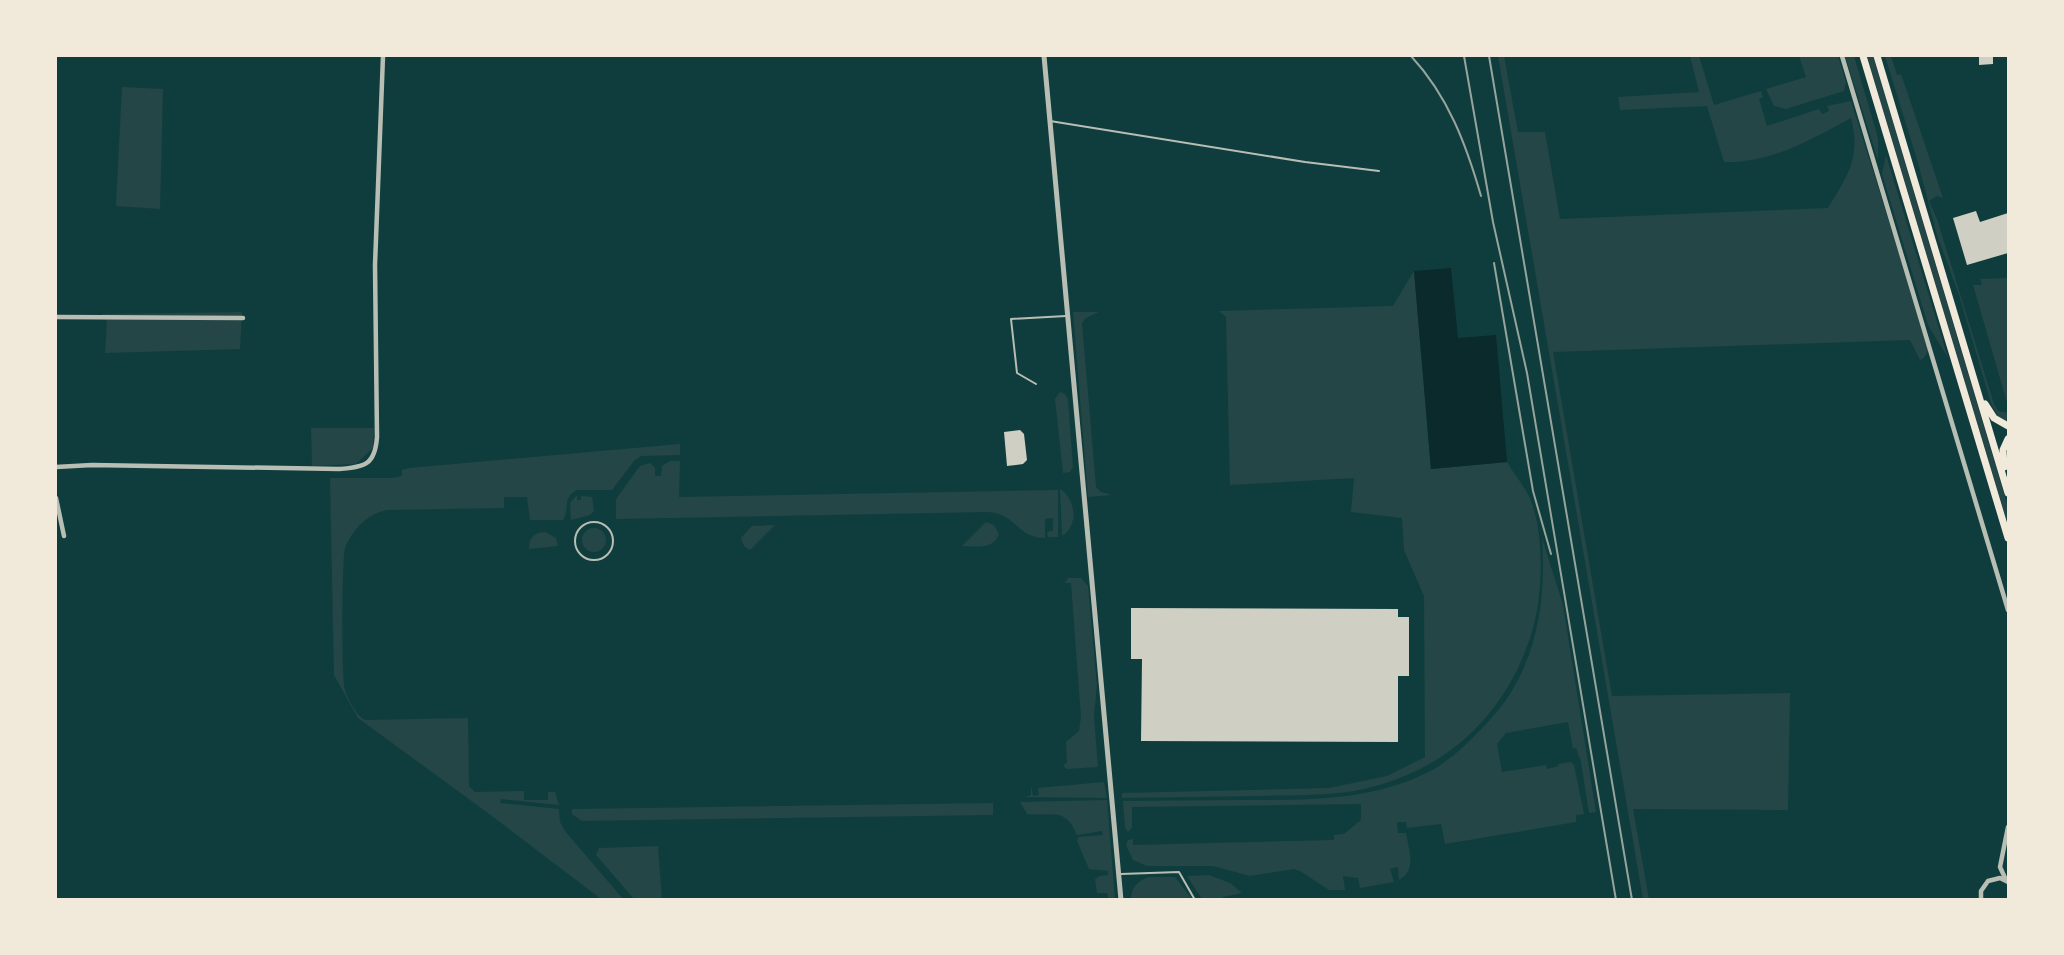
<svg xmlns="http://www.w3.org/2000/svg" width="2064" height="955" viewBox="0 0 2064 955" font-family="Jost,sans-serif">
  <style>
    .green { fill: #244646 }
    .water { fill: #0a2a2b }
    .building { fill: #cfcfc3 }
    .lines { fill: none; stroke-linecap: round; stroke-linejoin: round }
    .service { stroke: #b8beb3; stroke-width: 2 }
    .minor { stroke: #b8beb3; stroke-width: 4.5 }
    .tertiary { stroke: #b8beb3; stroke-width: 5 }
    .primary { stroke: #f1e9da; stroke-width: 7 }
    .rail { stroke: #97a49c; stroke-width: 2 }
  </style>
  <rect width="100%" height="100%" fill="#0f3d3e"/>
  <path class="green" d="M1498,56H1504L1518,132H1545L1560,219L1828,208C1848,175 1861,158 1851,118C1810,140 1772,163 1724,162L1707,106L1620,110L1618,97L1699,92L1690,56H1699L1714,105L1761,91L1763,97L1759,99L1767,126L1819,109L1822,114L1829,111L1827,106L1851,101L1929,349L1924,358L1920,360L1910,340L1553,352L1612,696L1790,693L1788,810L1633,809L1649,899H1643Z
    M1799,56H1838L1846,82L1844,91L1786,109L1774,106L1766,89L1806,77Z
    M1845,56H1854L1878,138V160Z
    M1867,56H1873L2008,507V525Z
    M1885,56H1891L1897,75L1901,74L1943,198L1937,196L1929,201L1937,219L1994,404L1998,411L2008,413V423L1999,418L1991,403L1959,295L1937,235L1918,163Z
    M122,87L163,89L160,209L116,206Z
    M1886,155L1948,358L1928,325L1882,174Z
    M1414,271L1431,469L1507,462C1514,474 1526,488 1531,501C1545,538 1543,598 1531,635C1504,719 1441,775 1354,791C1324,796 1293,795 1263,796C1216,797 1169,797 1122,798V793L1329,788L1387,776L1425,757L1424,596L1404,550L1402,518L1351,512L1354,478L1230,485L1226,317L1219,311L1393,306Z
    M2008,278V406L1973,285H1982L1980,279Z
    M242,312L240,349L105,353L107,322L102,314Z
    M1073,312H1099L1086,318L1082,323L1096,487L1101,492L1112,495L1088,497Z
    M1060,392L1065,394L1068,399L1073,467L1070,472L1063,473L1055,399Z
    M311,428H374L373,448L356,464L312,466Z
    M680,444V455L641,456L634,461L612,490H577C562,497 570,509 563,520H530L527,497H504V508L387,510C367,514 353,529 345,548C342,557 341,680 345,690C348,699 356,715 365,720L468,718L469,786L475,792L524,791V800H548V792H555L559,805L501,799L500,803L559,809L560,822L565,831L623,899H601L492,816L358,718L334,675L330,478H392L402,476V470L409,468Z
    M670,461H680L679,497L1058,490V537H1048L1047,532L1053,531V518L1045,519V538C1016,538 1017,513 987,512L616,519V499L640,466L650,463L655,468V476H661L662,466Z
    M1060,489C1076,499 1079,526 1062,536Z
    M577,495V500H581V496L592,497L594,511L590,515L571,520L570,503Z
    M986,522L994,525L999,534C993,550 977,546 962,546Z
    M775,525L750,550L744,546L741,538L752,526Z
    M582 540a12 12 0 1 1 24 0a12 12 0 1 1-24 0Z
    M545,532L556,538L558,546L529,549C529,538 533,533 545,532Z
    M1542,538L1563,605L1596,812L1589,813L1581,762L1576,748H1573L1568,722L1506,733L1497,744L1502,772L1546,765L1547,769L1559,766L1558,764L1571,762L1574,765L1584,814L1576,815V822L1445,844L1441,824L1407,828L1406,822H1397L1398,833H1406C1409,851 1417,870 1399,880L1398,867L1390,869L1394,882L1360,888L1358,878L1343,876L1345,890H1329L1300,871L1294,869L1250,876L1213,866H1147L1133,860L1126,845L1128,840L1133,839V845L1334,840V835L1344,834L1361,820V804L1132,807V828L1128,832L1125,828L1123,801C1164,801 1204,800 1245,800C1309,800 1378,801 1436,768C1455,756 1471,740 1487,723C1535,673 1547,606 1542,538Z
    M1068,578H1081L1088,586L1097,685L1094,716L1098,767L1067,769L1063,766L1067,762L1066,742L1079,731L1081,717L1071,583H1065Z
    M1104,782L1107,798L1024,797L1031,795V786L1033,796L1039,795L1038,788Z
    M1107,800L1115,899H1108L1107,893H1097L1095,879L1100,876L1108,875V871L1089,869L1077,841L1078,837L1103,835L1102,831L1077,835C1065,806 1052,817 1027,814L1020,802Z
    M993,803V815L582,821L572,814V809Z
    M658,846L662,899H634L596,855L599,848Z
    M1209,875L1230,883L1242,893L1223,897V899H1202L1187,876Z
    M1149,877H1175L1192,899H1131C1131,888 1138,880 1149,877Z"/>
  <path class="water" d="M1451,268L1458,338L1496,335L1507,462L1431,469L1414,271Z"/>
  <path class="building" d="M1979,56H1993V64L1979,65Z
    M1976,211L1980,222L2008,213V253L1967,265L1953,218Z
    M1020,430L1024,434L1027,460L1023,464L1007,466L1004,432Z
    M1131,608L1398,609V617H1409V676H1398V742L1141,741L1142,659H1131Z"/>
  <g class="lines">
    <path class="service" d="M1050,121L1305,162L1379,171
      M1036,384L1017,373L1011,319L1066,316
      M575 541a19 19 0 1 1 38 0a19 19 0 1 1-38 0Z
      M1121,874L1179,872L1195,900"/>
    <path class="minor" d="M1842,56L2008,610
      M56,317L243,318
      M56,467L92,465L339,469C365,467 375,465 377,437L375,265L383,56
      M56,498L64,536
      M2006,880L2000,867L2008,827
      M1981,900V891L1988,881L2000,878L2008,882"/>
    <path class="tertiary" d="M1044,56L1121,900"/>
    <path class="primary" d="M1863,56L2008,538
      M1877,56L2008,493
      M1985,404L1994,418L2008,426
      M2004,467L2003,450L2008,439"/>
    <path class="rail" d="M1411,56C1448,96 1466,144 1481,196
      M1464,56L1493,222L1527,373L1616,900
      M1489,56L1632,900
      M1494,263L1533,491L1551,554"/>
  </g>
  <rect width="2064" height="955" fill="none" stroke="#f1e9da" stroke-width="114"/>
</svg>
